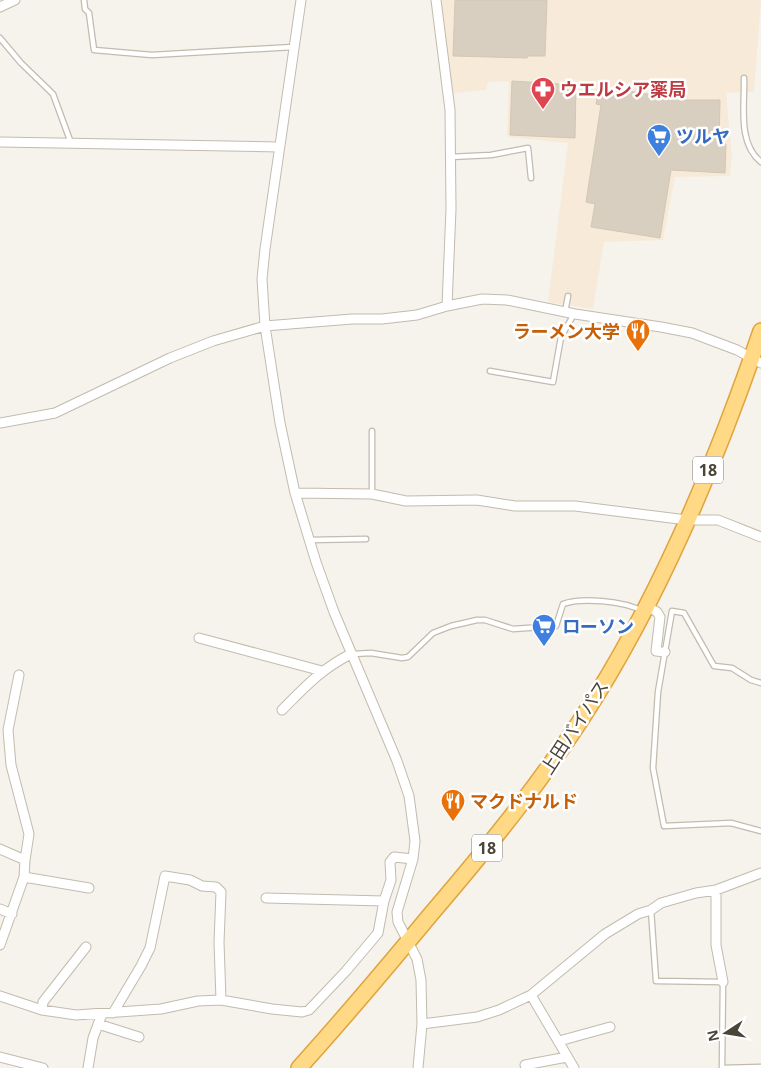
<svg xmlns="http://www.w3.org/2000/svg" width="761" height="1068" viewBox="0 0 761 1068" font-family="'Open Sans','Noto Sans JP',sans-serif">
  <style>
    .commercial { fill: #f7ead8 }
    .building { fill: #d8cfc1; stroke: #d3c7b4 }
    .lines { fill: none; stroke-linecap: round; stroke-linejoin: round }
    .service-casing { stroke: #c2bbae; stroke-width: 7 }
    .minor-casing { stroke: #c2bbae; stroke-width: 11 }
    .trunk-casing { stroke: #e0a43c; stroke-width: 18 }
    .service { stroke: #fff; stroke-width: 4.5 }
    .minor { stroke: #fff; stroke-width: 9 }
    .trunk { stroke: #ffd985; stroke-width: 15 }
    .labels { text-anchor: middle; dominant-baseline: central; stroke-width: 5; stroke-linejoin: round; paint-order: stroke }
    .shield { fill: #fff; stroke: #817c74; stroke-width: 1 }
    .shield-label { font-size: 16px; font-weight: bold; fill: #4b4439 }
    .health-label { font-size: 18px; font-weight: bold; fill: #be3a42; stroke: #fff; text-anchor: start }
    .shop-label { font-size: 18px; font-weight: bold; fill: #366cbe; stroke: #fff; text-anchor: start }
    .food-label { font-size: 18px; font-weight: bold; fill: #c56008; stroke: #fff; text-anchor: end }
    .street-label { font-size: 18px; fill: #4b4439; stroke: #fff }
  </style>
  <rect width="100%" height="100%" fill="#f6f3ec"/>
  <path class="commercial" d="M439,0H761L754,92L726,93L732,157L730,176L675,177L663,240L604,242L593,309L548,302L568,143L507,137L509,81L488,82L486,90L453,93Z"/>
  <path class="building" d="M455,0H547L545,56H528L527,58L453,56Z
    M512,81L576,85L575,138L510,135Z
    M599,86L683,100H720L719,143L726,144L725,173L671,170L660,238L591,227L595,204L586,202L601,105L596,104Z"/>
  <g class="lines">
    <defs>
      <path id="service" d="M84,0L85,9L89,13L94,50L152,55L293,47
        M0,38L21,63L53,94L71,143
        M744,78C745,104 737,143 761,162
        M450,157L491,155L528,148L531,178
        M565,312L568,296
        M490,371L553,382L561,337L574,314
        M372,431V494
        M310,540L366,539
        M353,654L371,653L402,658L408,657L433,633L451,626L477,620H485L513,629L556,626L563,604C581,597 624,601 642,611
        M761,683L751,680L732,668L714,666L684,613L672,611L658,692L653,768L664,826L731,823L761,831
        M651,910L656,981L723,982L722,1068L761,1067"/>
      <path id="minor" d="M301,0L265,249L262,279L265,326L280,423L295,493L316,562L334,612L397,761L409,796L415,841L413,859L397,912L398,922L417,959L421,980L422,1024L418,1068
        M436,0L450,110L451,209L447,306
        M0,7L15,0
        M0,142L279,147
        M0,423L55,413L170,358L213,341L265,326L352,319H382L417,315L447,306L482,299L507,300L575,314L661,327L692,333L737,350L761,363
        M295,493L372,494L406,501L477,500L515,506H575L687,520H718L761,537
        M647,606L657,612L660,617L656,651L665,652
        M199,638L322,671
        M282,710C305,687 321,669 351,654
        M0,849L25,860
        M24,877L89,888
        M716,890V945L723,982
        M266,898L384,901
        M0,909L12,914
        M0,945L24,877L25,860L29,834L11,765L8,730L19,675
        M531,995L574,1068
        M0,996L42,1010L76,1015L161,1009L198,1001L221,1000L272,1009L302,1012L309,1010L346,971L378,933L384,901L391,880L390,862L394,857L413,859
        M42,1010L43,1002L86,947
        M113,1013L141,966L150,948L165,876L190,880L202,886L216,887L221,892L219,942L221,1000
        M98,1024L139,1037
        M422,1024L477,1017L499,1010L531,995L605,934L638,914L651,910L661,903L696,893L716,890L761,873
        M559,1041L610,1027
        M0,1057L43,1068
        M525,1065L567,1057
        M88,1068L93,1038L102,1014"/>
      <path id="trunk" d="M299,1068C344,1018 388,966 431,914C490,845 548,774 596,696C666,583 718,457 761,331"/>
    </defs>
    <use href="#service" class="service-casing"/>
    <use href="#minor" class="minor-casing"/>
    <use href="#trunk" class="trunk-casing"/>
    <use href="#service" class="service"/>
    <use href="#minor" class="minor"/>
    <use href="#trunk" class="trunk"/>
  </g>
  <defs>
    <symbol id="pharmacy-pin" viewBox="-11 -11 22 30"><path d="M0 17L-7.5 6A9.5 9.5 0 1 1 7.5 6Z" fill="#e0444e" stroke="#fff"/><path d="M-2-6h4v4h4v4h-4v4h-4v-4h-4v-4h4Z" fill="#fff"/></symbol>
    <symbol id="supermarket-pin" viewBox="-11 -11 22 30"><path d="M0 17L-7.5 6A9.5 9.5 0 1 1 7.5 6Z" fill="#3f7fe0" stroke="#fff"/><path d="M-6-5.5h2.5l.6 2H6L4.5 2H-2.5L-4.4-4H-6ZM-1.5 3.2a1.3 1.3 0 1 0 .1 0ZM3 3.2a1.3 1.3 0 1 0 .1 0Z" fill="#fff"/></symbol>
    <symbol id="restaurant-pin" viewBox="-11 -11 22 30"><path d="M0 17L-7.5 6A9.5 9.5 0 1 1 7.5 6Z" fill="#e8710a" stroke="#fff"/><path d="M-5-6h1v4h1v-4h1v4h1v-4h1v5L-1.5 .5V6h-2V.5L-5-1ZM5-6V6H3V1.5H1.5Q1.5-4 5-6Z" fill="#fff"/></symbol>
  </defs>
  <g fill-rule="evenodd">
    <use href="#pharmacy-pin" x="529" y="75" width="28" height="38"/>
    <use href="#supermarket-pin" x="645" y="122" width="28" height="38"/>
    <use href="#restaurant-pin" x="624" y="317" width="28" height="38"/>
    <use href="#supermarket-pin" x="530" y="612" width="28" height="38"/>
    <use href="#restaurant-pin" x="439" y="787" width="28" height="38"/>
  </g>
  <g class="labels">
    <g class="shield">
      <rect x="693" y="456.5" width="30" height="27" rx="4"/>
      <rect x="472" y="834.5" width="30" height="27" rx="4"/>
    </g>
    <g class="shield-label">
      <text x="708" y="470">18</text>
      <text x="487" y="848">18</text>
    </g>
    <g class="health-label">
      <text x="560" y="89">ウエルシア薬局</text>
    </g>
    <g class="shop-label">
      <text x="676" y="136">ツルヤ</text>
      <text x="562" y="626">ローソン</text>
    </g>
    <g class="food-label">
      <text x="620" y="331">ラーメン大学</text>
      <text x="470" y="801" text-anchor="start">マクドナルド</text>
    </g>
    <g class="street-label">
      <text transform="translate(574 727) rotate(-57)">上田バイパス</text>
    </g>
  </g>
  <g transform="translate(726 1033) rotate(258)" stroke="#ffffff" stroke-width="4" paint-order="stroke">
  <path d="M0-4L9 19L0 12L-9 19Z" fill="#4b4439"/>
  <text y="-8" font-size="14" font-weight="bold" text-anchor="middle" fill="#4b4439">N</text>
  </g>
</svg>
